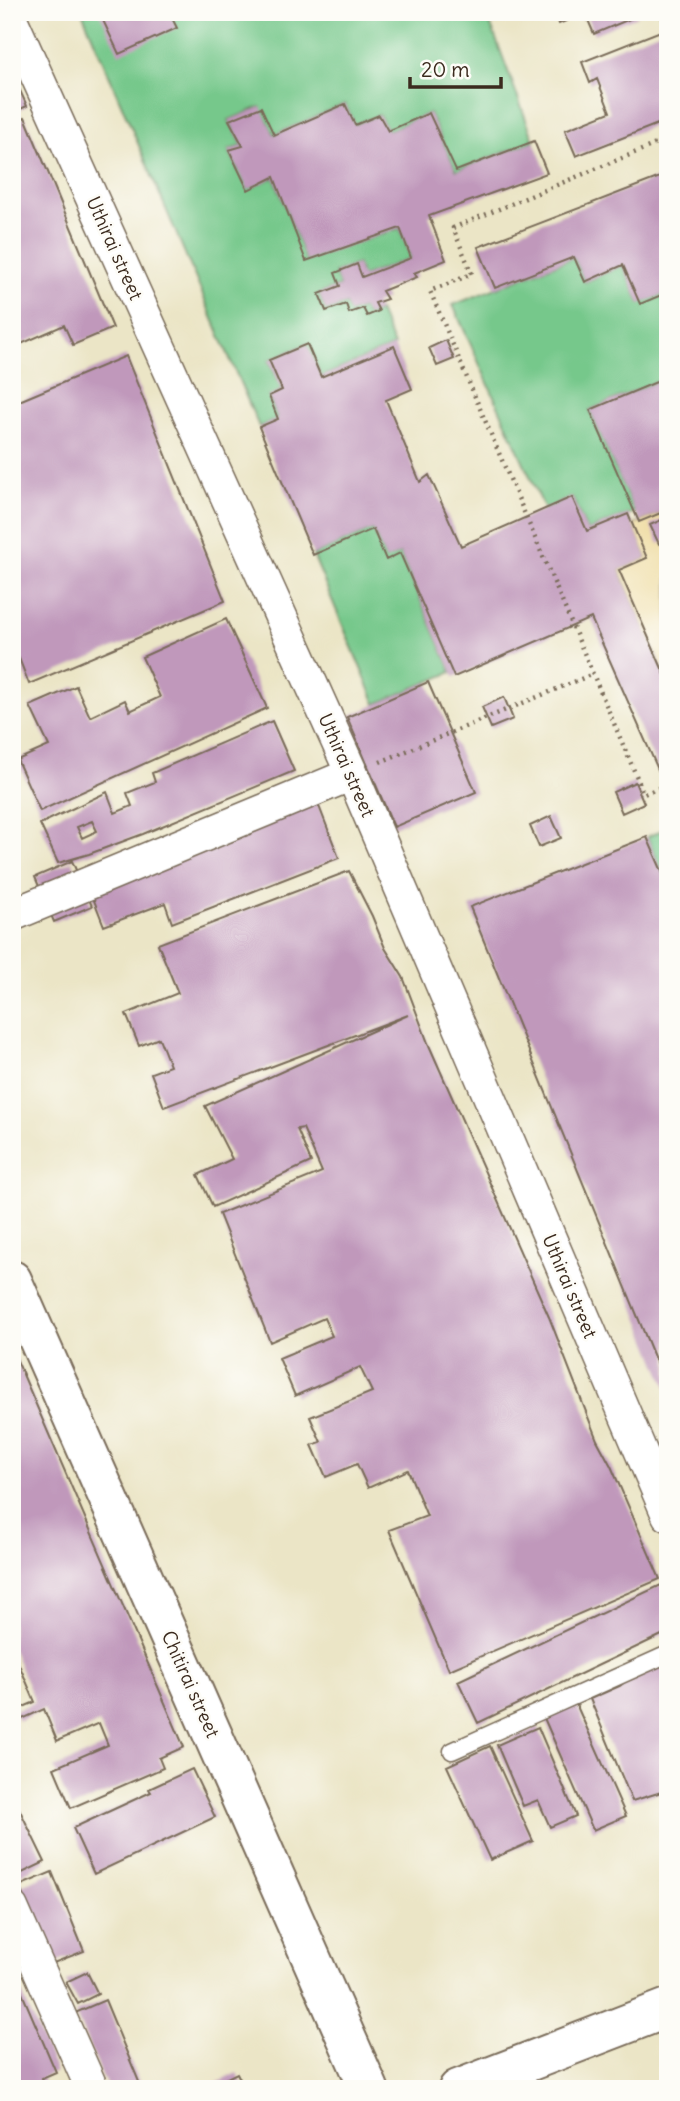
<svg xmlns="http://www.w3.org/2000/svg" width="680" height="2101" viewBox="0 0 680 2101" font-family="Delius,sans-serif">
  <style>
    .green { fill: #76c88b; stroke: #587954; stroke-width: 2 }
    .sand { fill: #eeda9e; stroke: #94825e; stroke-width: 2 }
    .building { fill: #c098bb; fill-rule: evenodd }
    .lines { fill: none; stroke-linecap: round; stroke-linejoin: round }
    .service-casing { stroke: #796b59; stroke-width: 19 }
    .minor-casing { stroke: #796b59; stroke-width: 35 }
    .tertiary-casing { stroke: #796b59; stroke-width: 42 }
    .path { stroke: #796b59; stroke-width: 4.5; stroke-dasharray: 2 5; stroke-linecap: butt }
    .service { stroke: #fff; stroke-width: 16 }
    .minor { stroke: #fff; stroke-width: 32 }
    .tertiary { stroke: #fff; stroke-width: 38 }
    .labels { text-anchor: middle; dominant-baseline: central; stroke-width: 5; stroke-linejoin: round; paint-order: stroke }
    .street-label { font-size: 19px; fill: #3b2a1e; stroke: #fdfcf7 }
  </style>
  <rect width="100%" height="100%" fill="#fdfcf7"/>
  <filter id="ink" filterUnits="userSpaceOnUse"><feTurbulence type="fractalNoise" baseFrequency=".0143" numOctaves="2"/><feDisplacementMap in="SourceGraphic" scale="14" xChannelSelector="R" yChannelSelector="G"/><feConvolveMatrix kernelMatrix="1 2 1 2 8 2 1 2 1" color-interpolation-filters="sRGB"/></filter>
  <filter id="wash" filterUnits="userSpaceOnUse"><feTurbulence type="fractalNoise" baseFrequency=".00686" numOctaves="4" result="noise"/><feDisplacementMap in="SourceGraphic" scale="28" xChannelSelector="R" yChannelSelector="G"/><feGaussianBlur stdDeviation="1.57" result="paint"/><feColorMatrix in="noise" values="0 0 0 0 0 0 0 0 0 0 0 0 0 0 0 0 0 1.4 0 .05"/><feComposite in="paint" operator="in"/></filter>
  <g filter="url(#wash)">
    <rect width="100%" height="100%" fill="#ebe5c6"/>
    <path class="green" d="M82,12H486L534,141L456,171L429,113L388,131L379,115L355,125L345,104L274,135L260,107L229,120L243,146L229,150L248,189L274,177L306,260L400,228L411,258L362,277L357,264L335,273L340,286L319,294L326,311L346,304L350,313L363,308L367,316L379,311L394,346L321,377L307,344L269,360L282,390L269,397L278,419L259,427Z
      M574,257L585,282L623,265L640,303L666,293L668,299V377L590,410L635,512L587,531L572,497L545,510L453,305Z
      M373,529L386,559L400,553L452,672L376,704L313,555Z
      M668,827V885L647,837Z"/>
    <path class="sand" d="M668,510V682L619,570L647,558L632,525Z"/>
    <g id="blocks">
      <path class="building" d="M99,12H169L177,28L119,54Z
        M555,12H635L637,16L594,34L585,13L559,24Z
        M659,12H668V120L576,156L565,130L610,112L597,79L590,83L582,62L666,29Z
        M12,73L27,106L12,113Z
        M345,104L355,125L379,115L388,131L429,113L456,171L534,141L547,173L429,216L446,260L414,273L417,277L382,291L387,299L375,303L379,311L367,316L363,308L349,313L346,304L326,311L319,294L340,286L335,273L357,264L362,277L411,258L400,228L306,261L274,177L248,190L229,150L243,146L229,120L261,107L274,135Z
        M25,117L113,328L73,345L64,325L12,348V252L19,249L12,233V122Z
        M668,174V299L666,293L640,304L623,265L585,282L574,257L495,288L478,247Z
        M446,340L454,359L437,366L429,348Z
        M307,344L321,377L394,346L412,389L386,400L420,482L429,475L461,546L572,497L587,531L628,514L647,558L619,570L668,682V792L591,618L454,677L400,553L386,560L373,529L313,555L259,427L278,419L269,396L282,390L269,360Z
        M126,356L225,601L29,684L12,640V404Z
        M668,377V510L639,522L590,410Z
        M668,517V540L659,544L650,525Z
        M226,619L267,708L40,811L17,760L49,746L30,706L76,686L90,717L125,700L130,711L160,697L142,657Z
        M428,682L476,792L394,827L347,717Z
        M504,697L513,719L491,728L482,707Z
        M272,721L294,771L143,834L89,854L58,863L40,824L107,792L115,813L132,806L127,793L155,782L152,773ZM92,821L97,831L82,838L77,827Z
        M635,782L644,803L622,813L613,792Z
        M317,801L339,858L172,923L165,903L104,926L90,890Z
        M551,816L561,838L539,847L530,826Z
        M647,837L668,885V1391L470,907Z
        M72,861L92,906L54,922L35,877Z
        M349,871L372,916L385,948L403,977L428,1043L549,1317L597,1440L611,1466L660,1579L449,1670L389,1530L427,1516L408,1470L368,1488L357,1464L326,1477L312,1445L321,1442L310,1417L372,1392L360,1367L295,1396L279,1358L332,1336L324,1318L270,1342L219,1214L322,1172L303,1128L297,1129L311,1162L213,1207L198,1175L232,1159L205,1106L408,1015L164,1107L151,1073L170,1066L159,1038L139,1046L126,1014L178,993L158,944Z
        M12,1349L184,1747L159,1758L163,1768L71,1808L54,1768L108,1745L99,1723L57,1741L44,1709L18,1721L14,1711L35,1702L12,1648Z
        M661,1585L668,1599V1632L478,1723L458,1681Z
        M668,1658V1790L632,1801L590,1699L620,1686L638,1671Z
        M576,1704L626,1816L593,1830L544,1718Z
        M538,1727L576,1816L550,1827L538,1800L523,1806L497,1745Z
        M490,1746L533,1841L490,1860L447,1766Z
        M192,1769L215,1817L94,1874L73,1828L151,1792L149,1789Z
        M12,1794L45,1862L16,1876L12,1869Z
        M52,1872L84,1951L51,1964L19,1886Z
        M12,1970L56,2072L42,2078L46,2089H12Z
        M87,1972L98,1994L78,2004L66,1982Z
        M105,2000L142,2089H108L75,2013Z
        M237,2073L245,2089H205Z"/>
    </g>
  </g>
  <g filter="url(#ink)">
    <use href="#blocks" fill-opacity="0" stroke="#796b59" stroke-width="2"/>
    <g class="lines">
      <defs>
        <path id="service" d="M452,1751L668,1654"/>
        <path id="minor" d="M12,21L352,774L668,1515
          M12,915L352,774
          M12,1908L92,2089"/>
        <path id="tertiary" d="M12,1280L369,2089
          M458,2089L668,2008"/>
      </defs>
      <use href="#service" class="service-casing"/>
      <use href="#minor" class="minor-casing"/>
      <use href="#tertiary" class="tertiary-casing"/>
      <path class="path" d="M668,139L453,228L472,274L430,291L644,794L668,784
        M380,762L593,674"/>
      <use href="#service" class="service"/>
      <use href="#minor" class="minor"/>
      <use href="#tertiary" class="tertiary"/>
    </g>
  </g>
  <g class="labels">
    <g class="street-label">
      <text transform="translate(115 248) rotate(66)">Uthirai street</text>
      <text transform="translate(347 765) rotate(66)">Uthirai street</text>
      <text transform="translate(570 1286) rotate(67)">Uthirai street</text>
      <text transform="translate(191 1684) rotate(66)">Chitirai street</text>
    </g>
  </g>
  <rect width="680" height="2101" fill="none" stroke="#fdfcf7" stroke-width="42"/>
  <path d="M410 77v10h91v-10" fill="none" stroke="#3b2a1e" stroke-width="3.5"/>
  <text x="421" y="77" font-size="21" fill="#3b2a1e" stroke="#fdfcf7" stroke-width="5" paint-order="stroke">20 m</text>
</svg>
